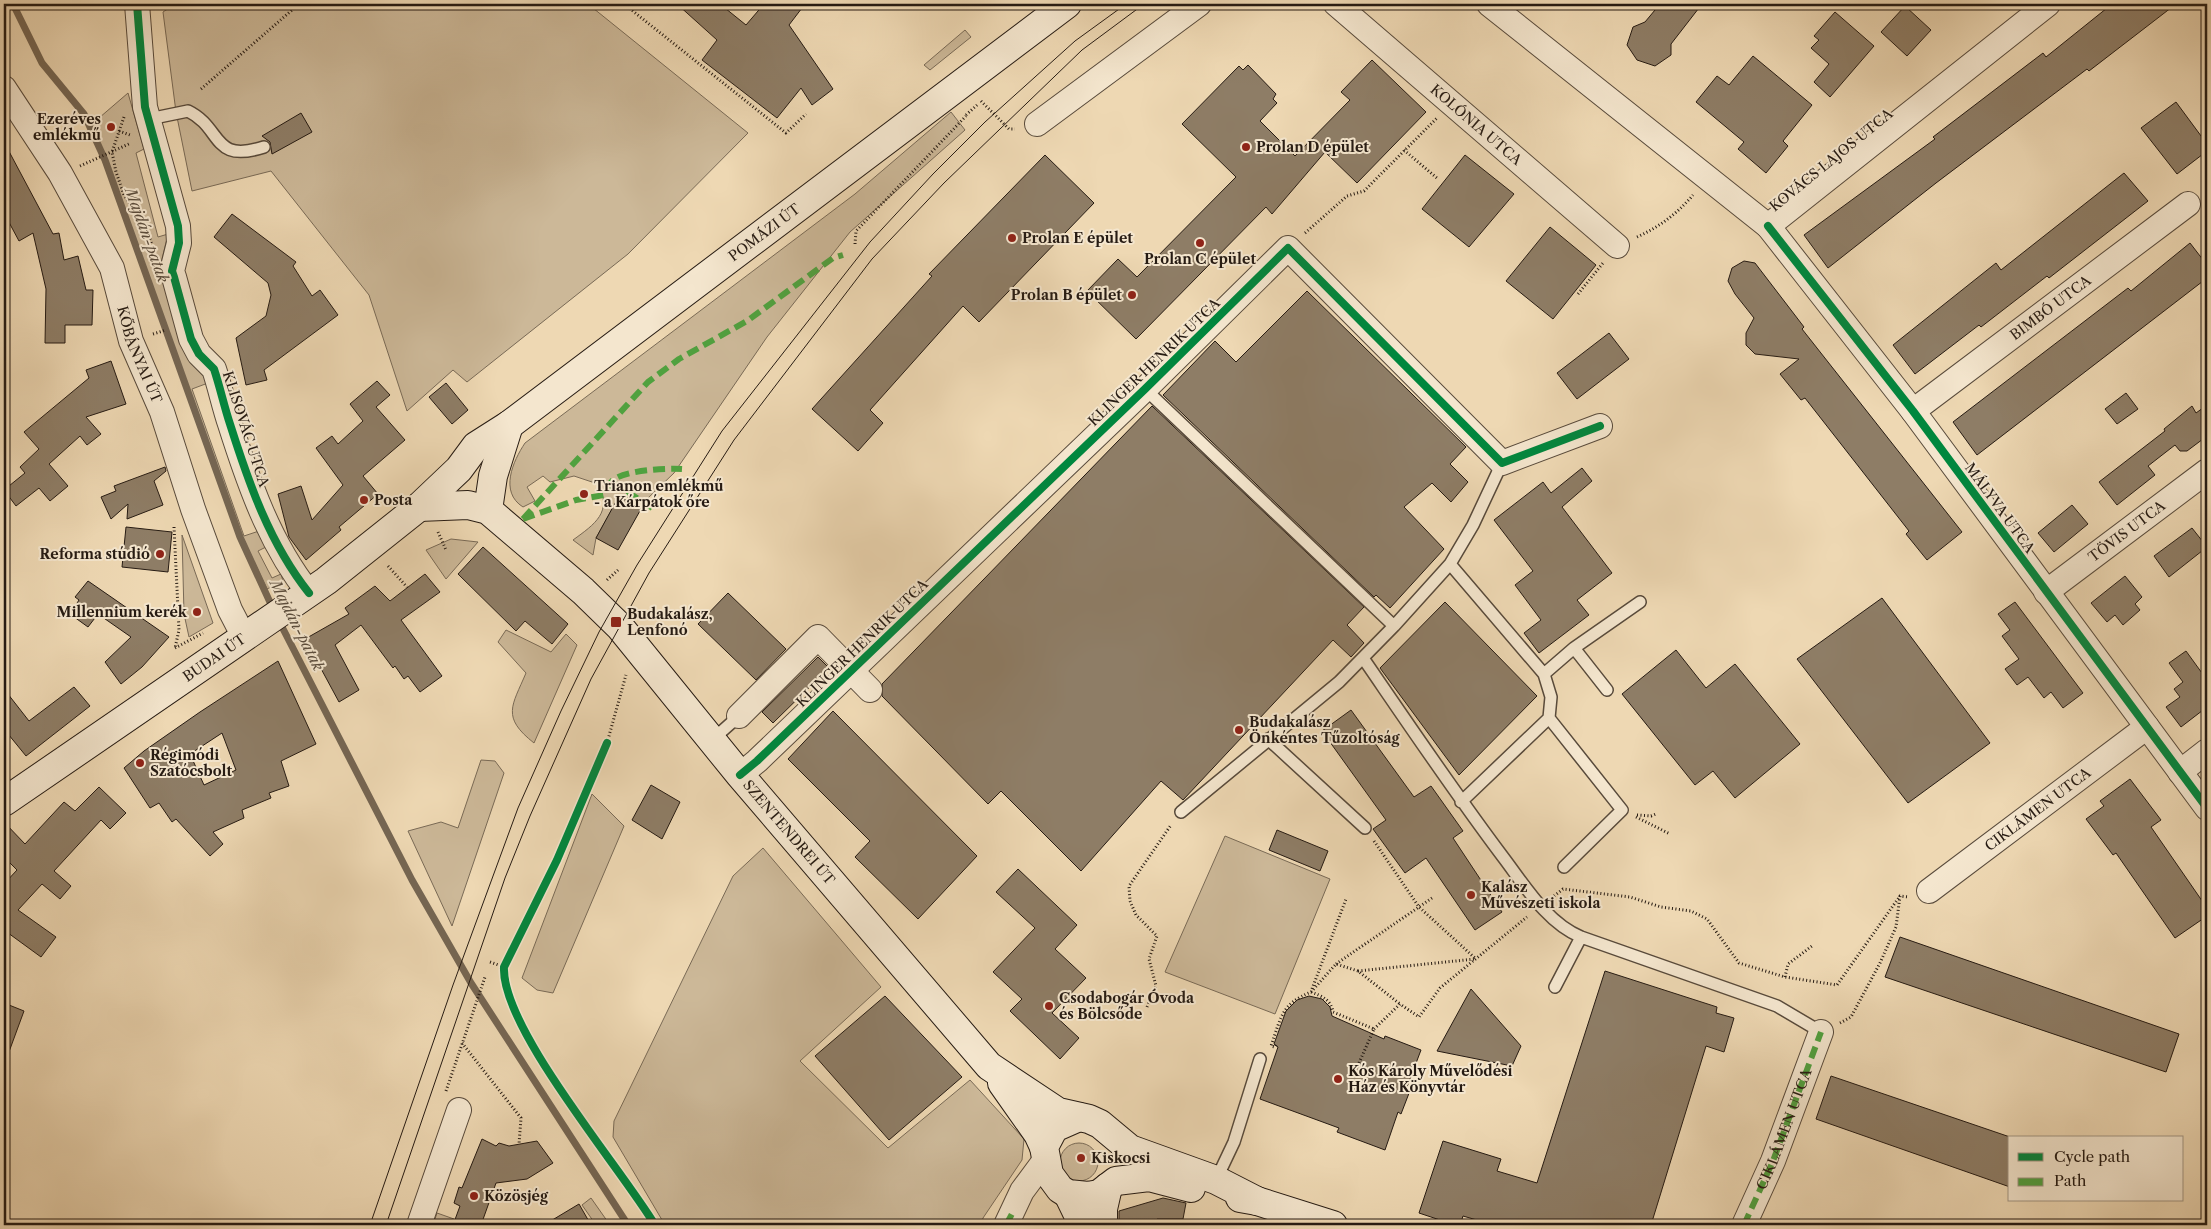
<svg xmlns="http://www.w3.org/2000/svg" width="2211" height="1229" viewBox="0 0 2211 1229" font-family="'Libre Caslon Text',serif">
  <style>
    .green { fill: #ccb898; stroke: #796a56 }
    .lines { fill: none; stroke-linecap: round; stroke-linejoin: round }
    .stream { stroke: #756653; stroke-width: 7 }
    .building { fill: #8e7d66; stroke: #261b13; fill-rule: evenodd }
    .lane-casing { stroke: #584a3b; stroke-width: 14 }
    .street-casing { stroke: #584a3b; stroke-width: 26 }
    .secondary-casing { stroke: #261b13; stroke-width: 30 }
    .path { stroke: #261b13; stroke-width: 3; stroke-dasharray: 1 2.5; stroke-linecap: butt }
    .lane { stroke: #f4e6ce; stroke-width: 11 }
    .street { stroke: #f4e6ce; stroke-width: 24 }
    .secondary { stroke: #f4e6ce; stroke-width: 28 }
    .tram { stroke: #261b13; stroke-width: 1 }
    .quiet { stroke: #50a13f; stroke-width: 6; stroke-dasharray: 12 6; stroke-linecap: butt }
    .cycleway-casing { stroke: #f4e6ce; stroke-width: 11 }
    .cycleway { stroke: #00873e; stroke-width: 8 }
    .poi-dot { fill: #8f2418; stroke: #f4e6ce; stroke-width: 2 }
    .labels { text-anchor: middle; dominant-baseline: central; stroke-width: 4; stroke-linejoin: round; paint-order: stroke }
    .poi-label { font-size: 14px; font-weight: bold; fill: #261b13; stroke: #f4e6ce; text-anchor: start }
    .street-label { font-size: 14px; fill: #261b13; stroke: #f4e6ce }
    .water-label { font-size: 15px; font-style: italic; fill: #5b4d3d; stroke: #f4e6ce }
  </style>
  <rect width="100%" height="100%" fill="#eed8b3"/>
  <filter id="stains"><feTurbulence type="fractalNoise" baseFrequency=".004" numOctaves="4"/><feColorMatrix values="0 0 0 0 .2 0 0 0 0 .09 0 0 0 0 .02 0 0 0 .5 -.17"/></filter>
  <radialGradient id="worn" r=".72"><stop offset=".6" stop-color="#630" stop-opacity="0"/><stop offset="1" stop-color="#630" stop-opacity=".3"/></radialGradient>
  <path class="green" d="M175,4H588L748,133L628,254L467,382L453,370L407,411L369,295L271,171L192,191L176,112L163,12Z
    M965,30L971,37L930,70L924,65Z
    M128,93L144,149L136,153L158,237L168,234L162,259L161,270L208,383L192,389L244,536L259,531L266,547L258,551L272,578L281,574L283,581L267,589L243,538L92,124Z
    M951,112L965,130L850,232L767,337L674,473L647,499L619,497L596,538L593,555L573,540C595,524 613,512 598,484L574,476L550,482L543,476L527,487L535,501L523,507C499,492 513,461 525,443L855,194Z
    M182,535L213,623L189,637L184,614Z
    M451,539L478,542L446,579L426,550Z
    M506,630L551,652L566,634L577,645L534,743C501,717 512,706 526,673L498,642Z
    M481,760L495,761L504,773L452,926L408,831L441,822L458,828Z
    M592,794L624,826L553,993L537,990L522,978Z
    M1225,836L1330,879L1275,1014L1165,972Z
    M763,848L881,987L800,1061L888,1148L970,1080L1024,1139L1022,1160L983,1218L981,1225H665L613,1137L614,1121L733,876Z
    M1060 1162a19 19 0 1 1 38 0a19 19 0 1 1-38 0Z
    M591,1198L610,1225H596L582,1205Z
    M437,1213L454,1219L451,1225H433Z"/>
  <g class="lines">
    <path class="stream" d="M13,4L42,63L84,114L105,160L240,537L274,611
      M279,621L412,880L471,983L628,1225"/>
  </g>
  <path class="building" d="M677,4H720L746,25L764,4H805L789,25L833,89L812,105L801,88L777,118L702,60L717,40Z
    M1660,4H1702L1671,44V55L1655,66L1637,60L1627,45L1633,27L1645,22Z
    M2112,4H2176L2089,71L2087,69L1936,183L1828,268L1804,235L1935,139L1933,137L2043,53L2046,57Z
    M1905,6L1931,30L1907,56L1881,32Z
    M1835,12L1874,46L1830,97L1814,82L1829,64L1811,48L1819,40L1814,36Z
    M1753,56L1812,105L1783,141L1788,146L1766,173L1738,149L1744,142L1696,102L1717,76L1729,85Z
    M1372,60L1426,112L1357,183L1325,152L1272,214L1266,207L1136,339L1087,291L1118,259L1137,277L1236,177L1182,124L1239,66L1243,70L1248,65L1276,94L1273,99L1277,103L1260,121L1295,156L1350,100L1341,92Z
    M2176,102L2207,144V151L2177,174L2141,128Z
    M301,113L312,132L272,154L270,142L262,136Z
    M4,142L53,234L59,233L64,260L78,256L86,290H93L92,325H65V343H45L46,289L33,233L19,241L4,213Z
    M1045,155L1094,203L979,322L963,306L870,410L883,423L858,451L812,409L932,276L929,274Z
    M1465,155L1514,194L1469,247L1422,209Z
    M2124,173L2148,201L2049,278L2047,276L1981,327L1979,325L1915,374L1893,345L1996,263L2001,270Z
    M232,214L296,262L293,266L312,296L320,290L338,315L264,370L267,380L246,385L236,338L266,316L271,295L268,283L214,237Z
    M1550,227L1596,265L1553,319L1506,281Z
    M2190,243L2207,265V278L1977,455L1953,422L2128,288L2131,291Z
    M1744,261L1755,263L1804,327L1802,329L1962,532L1927,560L1906,534L1909,531L1805,398L1801,400L1780,374L1799,359L1755,354L1746,345V333L1754,318L1735,294L1728,281L1732,268Z
    M1307,291L1466,447L1450,464L1468,482L1451,502L1432,483L1404,507L1444,549L1390,608L1376,595L1374,597L1163,395L1215,341L1236,362Z
    M1609,333L1629,359L1577,399L1557,373Z
    M111,361L126,404L86,417L101,434L87,445L80,436L49,464L68,486L50,501L39,488L16,506L4,490L25,473L20,467L39,449L24,432L89,378L86,370Z
    M377,381L390,395L376,407L405,440L363,476L378,494L339,527L341,530L306,560L289,537L278,494L301,486L312,520L343,485L316,448L332,436L338,444L363,421L350,404Z
    M446,383L468,410L452,424L429,397Z
    M2126,393L2138,409L2117,424L2105,409Z
    M2207,405V436L2187,451H2180L2175,445L2148,466L2155,475L2117,505L2099,482L2165,431L2164,429L2192,406L2196,413Z
    M1152,406L1364,607L1347,625L1364,643L1351,657L1333,640L1183,800L1161,781L1081,871L1001,791L988,804L882,696V684Z
    M165,467L166,471L154,481L163,505L127,519L128,504L111,519L101,497L116,491L114,486Z
    M1582,468L1592,481L1562,507L1612,573L1577,600L1589,615L1539,653L1524,633L1541,620L1515,585L1533,571L1494,520L1543,482L1551,493Z
    M619,496L641,509L618,550L596,538Z
    M2072,505L2088,524L2054,552L2038,533Z
    M126,527L172,532L168,572L122,567Z
    M2192,528L2207,547L2169,577L2154,556Z
    M483,547L568,624L552,644L525,621L516,631L458,574Z
    M425,574L440,592L401,620L442,676L420,692L408,676L404,679L395,666L393,668L361,625L335,645L359,690L339,702L305,639L349,614L345,608L375,586L390,601Z
    M2125,576L2142,597L2135,604L2140,610L2123,625L2115,615L2107,622L2091,603Z
    M88,581L169,637L142,667L121,684L105,662L131,637L98,614L88,627L70,614L79,600L75,597Z
    M728,593L786,649L756,680L698,624Z
    M1882,598L1990,743L1908,803L1797,659Z
    M1445,602L1537,696L1459,775L1380,668Z
    M2015,602L2083,693L2063,708L2051,692L2044,698L2028,677L2017,685L2005,669L2019,659L2002,636L2010,630L1998,614Z
    M1676,650L1706,688L1735,664L1800,744L1735,798L1713,771L1695,785L1622,694Z
    M2186,651L2207,680V707L2181,727L2166,707L2180,697L2174,689L2183,682L2169,663Z
    M818,657L829,668L773,723L762,712Z
    M278,661L316,744L281,761L289,786L269,793L271,798L242,810L244,818L213,832L223,844L210,856L176,819L172,822L159,803L150,808L124,768L144,751L200,712ZM222,733L236,770L204,785L190,754Z
    M74,687L90,706L26,756L4,729V689L29,721Z
    M1351,710L1414,797L1431,786L1463,831L1453,838L1502,912L1475,930L1426,858L1405,873L1373,829L1386,820L1322,731Z
    M833,711L977,856L918,919L855,857L870,841L788,759Z
    M2130,779L2161,820L2151,827L2207,908V916L2175,938L2116,853L2113,855L2086,819L2104,806L2100,801Z
    M651,785L680,802L662,839L632,820Z
    M99,787L126,813L110,829L101,820L54,871L71,886L60,899L42,884L18,910L56,937L41,957L4,930V884L17,870L4,857V822L25,844L64,802L75,811Z
    M1277,830L1328,851L1320,871L1269,850Z
    M1018,869L1077,925L1055,949L1086,978L1052,1013L1079,1038L1060,1059L1010,1011L1022,999L993,972L1035,928L996,892Z
    M1900,937L2179,1034L2166,1072L1885,977Z
    M1605,971L1717,1007L1716,1013L1734,1018L1724,1052L1706,1046L1651,1225H1494L1463,1216L1460,1225H1455L1419,1213L1443,1141L1501,1159L1497,1171L1537,1183Z
    M1471,989L1521,1046L1512,1066L1437,1051Z
    M885,996L962,1077L889,1140L815,1056Z
    M1309,996L1322,999L1330,1007L1332,1016L1384,1039L1385,1036L1421,1050L1407,1087L1411,1088L1401,1114L1398,1112L1385,1150L1337,1132L1339,1128L1260,1099L1278,1047L1274,1044L1286,1011L1297,1000Z
    M4,1003L24,1011L6,1060H4Z
    M1831,1076L2010,1137V1187L1816,1119Z
    M482,1139L496,1146L499,1143L509,1146L537,1141L553,1163L527,1179L496,1183L481,1225H453L460,1206L454,1203L459,1187L462,1188Z
    M1163,1198L1186,1203L1183,1219H1157L1158,1225H1131L1130,1220H1119V1211Z
    M579,1204L591,1225H544Z"/>
  <g class="lines">
    <defs>
      <path id="lane" d="M149,119L188,111C223,128 211,164 264,147
        M1145,389L1394,626
        M1502,463L1473,525L1450,564L1544,674L1574,648L1607,690
        M1574,648L1640,602
        M1363,658C1409,725 1454,792 1503,857C1525,886 1547,923 1581,937
        M1549,718L1622,810L1564,867
        M1268,739L1365,828
        M712,740L739,716
        M1461,802L1549,718L1551,697L1544,674
        M1181,812L1339,682L1394,626L1450,564
        M1555,987L1581,937L1777,1006L1821,1032
        M1216,1180L1234,1142L1260,1059"/>
      <g id="street">
        <path d="M137,4L145,107L178,226L179,243L172,271L174,277L191,339L199,354L214,369C220,387 224,406 230,424C249,484 270,544 309,593"/>
        <path id="s1" d="M1336,4L1617,246"/>
        <path d="M1489,4L1768,226L2048,4"/>
        <path id="s2" d="M4,88L60,173L112,268L131,341L162,412L193,509L230,610L244,637"/>
        <path d="M1037,124L1199,4"/>
        <path d="M1768,226L1913,411L2207,808"/>
        <path id="s3" d="M1913,411L2188,204"/>
        <path id="s4" d="M2046,592L2207,471"/>
        <path d="M739,716L818,637L870,690"/>
        <path d="M2180,772L2207,751"/>
        <path d="M740,775L757,761L1145,389L1288,248L1502,463L1600,426"/>
        <path id="s5" d="M1929,891L2147,727"/>
        <path d="M419,1225L459,1110"/>
        <path d="M1006,1225L1022,1191L1045,1160"/>
        <path d="M1744,1225L1773,1161L1821,1032"/>
      </g>
      <g id="secondary">
        <path id="s6" d="M419,507L468,505L488,510L583,591L620,627L740,775L989,1066L1058,1112L1089,1119L1100,1124L1130,1149L1216,1180L1257,1201"/>
        <path d="M488,510L493,476L509,425"/>
        <path id="s7" d="M4,802L326,581L419,507L459,469L476,446L509,425L1067,4"/>
        <path d="M1002,1083L1038,1134L1044,1147"/>
        <path d="M1079,1117L1054,1128L1044,1147L1049,1174L1060,1189L1068,1194L1088,1196L1099,1194L1116,1181L1149,1177L1191,1188"/>
        <path d="M1068,1194L1083,1225"/>
        <path d="M1240,1198L1257,1201L1333,1225"/>
        <path d="M1103,1225V1209L1108,1187"/>
      </g>
    </defs>
    <use href="#lane" class="lane-casing"/>
    <use href="#street" class="street-casing"/>
    <use href="#secondary" class="secondary-casing"/>
    <path class="path" d="M624,4L786,133L806,114
      M201,89L299,4
      M981,101L1009,129H1015
      M966,115L977,105
      M124,117L112,152L116,172L124,195L146,227L153,248
      M119,131L130,135
      M1404,150L1438,179
      M80,166L131,143
      M1305,233L1347,196L1364,191L1437,118
      M1637,237C1659,227 1677,214 1693,195
      M855,244L856,231L966,116
      M1578,294L1603,263
      M153,334L166,330
      M174,527L179,630L175,648
      M438,532L446,550
      M388,566L407,587
      M607,580L618,570
      M175,648L203,633
      M607,743L626,675
      M1637,815L1651,816L1656,814
      M1636,817L1670,834
      M1374,841L1419,907L1476,959
      M1554,896L1563,889L1630,897L1661,907L1691,911L1707,919L1739,963L1785,977L1837,985L1900,896
      M490,962L504,967
      M1336,964L1432,898
      M1358,971L1475,959
      M1785,977L1788,964L1812,946
      M1312,989L1346,899
      M1311,992L1336,964L1358,971L1400,1004
      M1147,1007L1156,986L1149,959L1157,936L1136,915L1130,901L1129,886L1171,825
      M1840,1023L1851,1017L1880,963L1896,927L1900,896L1909,897
      M1374,1029L1400,1004L1419,1017L1440,988L1527,917
      M462,1043L521,1118L519,1144
      M1276,1045L1275,1047L1271,1046C1281,1018 1281,1004 1311,992C1322,996 1331,1000 1333,1012L1374,1029L1359,1063
      M446,1091L485,977"/>
    <use href="#lane" class="lane"/>
    <use href="#street" class="street"/>
    <use href="#secondary" class="secondary"/>
    <path class="tram" d="M370,1225L453,985L518,808L561,711L599,632L637,565L722,431L870,242L933,174L985,122L1075,41L1126,4
      M386,1225L505,878L530,816L591,679L649,573L734,440L872,259L944,183L1082,50L1144,4"/>
    <g class="quiet">
      <path d="M612,482L654,509"/>
      <path d="M523,519L648,382L679,359L747,321L833,258L843,255"/>
      <path d="M523,519L576,500L604,495C607,491 609,484 612,481C623,470 667,468 682,469"/>
      <path d="M1006,1225L1013,1212"/>
      <path id="s8" d="M1744,1225L1773,1161L1821,1032"/>
    </g>
    <defs>
      <path id="cycleway" d="M137,4L145,107L178,226L179,243L172,271L174,277L191,339L199,354L214,369C220,387 224,406 230,424C249,484 270,544 309,593
        M1768,226L1913,411L2207,808
        M607,743L557,860L504,967C501,1028 621,1168 655,1225
        M740,775L757,761L1145,389L1288,248L1502,463L1600,426"/>
    </defs>
    <use href="#cycleway" class="cycleway-casing"/>
    <use href="#cycleway" class="cycleway"/>
  </g>
  <g class="poi-dot">
    <circle cx="111" cy="127" r="5"/>
    <circle cx="1246" cy="147" r="5"/>
    <circle cx="1012" cy="238" r="5"/>
    <circle cx="1200" cy="243" r="5"/>
    <circle cx="1132" cy="295" r="5"/>
    <circle cx="584" cy="494" r="5"/>
    <circle cx="364" cy="500" r="5"/>
    <circle cx="160" cy="554" r="5"/>
    <circle cx="197" cy="612" r="5"/>
    <rect x="610" y="616" width="12" height="12" rx="2.5"/>
    <circle cx="1239" cy="730" r="5"/>
    <circle cx="140" cy="763" r="5"/>
    <circle cx="1471" cy="895" r="5"/>
    <circle cx="1049" cy="1006" r="5"/>
    <circle cx="1338" cy="1079" r="5"/>
    <circle cx="1081" cy="1158" r="5"/>
    <circle cx="474" cy="1196" r="5"/>
  </g>
  <g class="labels">
    <g class="poi-label">
      <text x="101" y="119" text-anchor="end">Ezeréves<tspan x="101" dy="16">emlékmű</tspan></text>
      <text x="1256" y="147">Prolan D épület</text>
      <text x="1022" y="238">Prolan E épület</text>
      <text x="1200" y="259" text-anchor="middle">Prolan C épület</text>
      <text x="1122" y="295" text-anchor="end">Prolan B épület</text>
      <text x="594" y="486">Trianon emlékmű<tspan x="594" dy="16">- a Kárpátok őre</tspan></text>
      <text x="374" y="500">Posta</text>
      <text x="150" y="554" text-anchor="end">Reforma stúdió</text>
      <text x="187" y="612" text-anchor="end">Millennium kerék</text>
      <text x="627" y="614">Budakalász,<tspan x="627" dy="16">Lenfonó</tspan></text>
      <text x="1249" y="722">Budakalász<tspan x="1249" dy="16">Önkéntes Tűzoltóság</tspan></text>
      <text x="150" y="755">Régimódi<tspan x="150" dy="16">Szatócsbolt</tspan></text>
      <text x="1481" y="887">Kalász<tspan x="1481" dy="16">Művészeti iskola</tspan></text>
      <text x="1059" y="998">Csodabogár Óvoda<tspan x="1059" dy="16">és Bölcsőde</tspan></text>
      <text x="1348" y="1071">Kós Károly Művelődési<tspan x="1348" dy="16">Ház és Könyvtár</tspan></text>
      <text x="1091" y="1158">Kiskocsi</text>
      <text x="484" y="1196">Közösjég</text>
    </g>
    <g class="street-label">
      <text stroke="none"><textPath href="#s1" startOffset="185">KOLÓNIA UTCA</textPath></text>
      <text transform="translate(1831 160) rotate(-39)">KOVÁCS LAJOS UTCA</text>
      <text stroke="none"><textPath href="#s7" startOffset="952">POMÁZI ÚT</textPath></text>
      <text stroke="none"><textPath href="#s3" startOffset="172">BIMBÓ UTCA</textPath></text>
      <text stroke="none"><textPath href="#s2" startOffset="301">KŐBÁNYAI ÚT</textPath></text>
      <text transform="translate(1154 362) rotate(-44)">KLINGER HENRIK UTCA</text>
      <text transform="translate(246 429) rotate(72)">KLISOVÁC UTCA</text>
      <text transform="translate(2000 508) rotate(54)">MÁLYVA UTCA</text>
      <text stroke="none"><textPath href="#s4" startOffset="101">TÖVIS UTCA</textPath></text>
      <text transform="translate(862 643) rotate(-44)">KLINGER HENRIK UTCA</text>
      <text stroke="none"><textPath href="#s7" startOffset="255">BUDAI ÚT</textPath></text>
      <text stroke="none"><textPath href="#s5" startOffset="136">CIKLÁMEN UTCA</textPath></text>
      <text stroke="none"><textPath href="#s6" startOffset="512">SZENTENDREI ÚT</textPath></text>
      <text stroke="none"><textPath href="#s8" startOffset="104">CIKLÁMEN UTCA</textPath></text>
    </g>
    <g class="water-label">
      <text transform="translate(147 235) rotate(70)">Majdán-patak</text>
      <text transform="translate(297 625) rotate(63)">Majdán-patak</text>
    </g>
  </g>
  <rect width="2211" height="1229" fill="none" stroke="#eed8b3" stroke-width="20"/>
  <rect x="5" y="5" width="2201" height="1219" fill="none" stroke="#261b13" stroke-width="2.5"/>
  <rect x="10" y="10" width="2191" height="1209" fill="none" stroke="#261b13"/>
  <rect x="2008" y="1136" width="175" height="65" fill="#f4e6ce" stroke="#a29583"/>
  <rect x="2018" y="1153" width="25" height="8" fill="#00873e" stroke="#a29583"/>
  <text x="2054" y="1162" font-size="15" fill="#261b13">Cycle path</text>
  <rect x="2018" y="1178" width="25" height="8" fill="#50a13f" stroke="#a29583"/>
  <text x="2054" y="1186" font-size="15" fill="#261b13">Path</text>
  <rect width="100%" height="100%" filter="url(#stains)"/>
  <rect width="100%" height="100%" fill="url(#worn)"/>
</svg>
